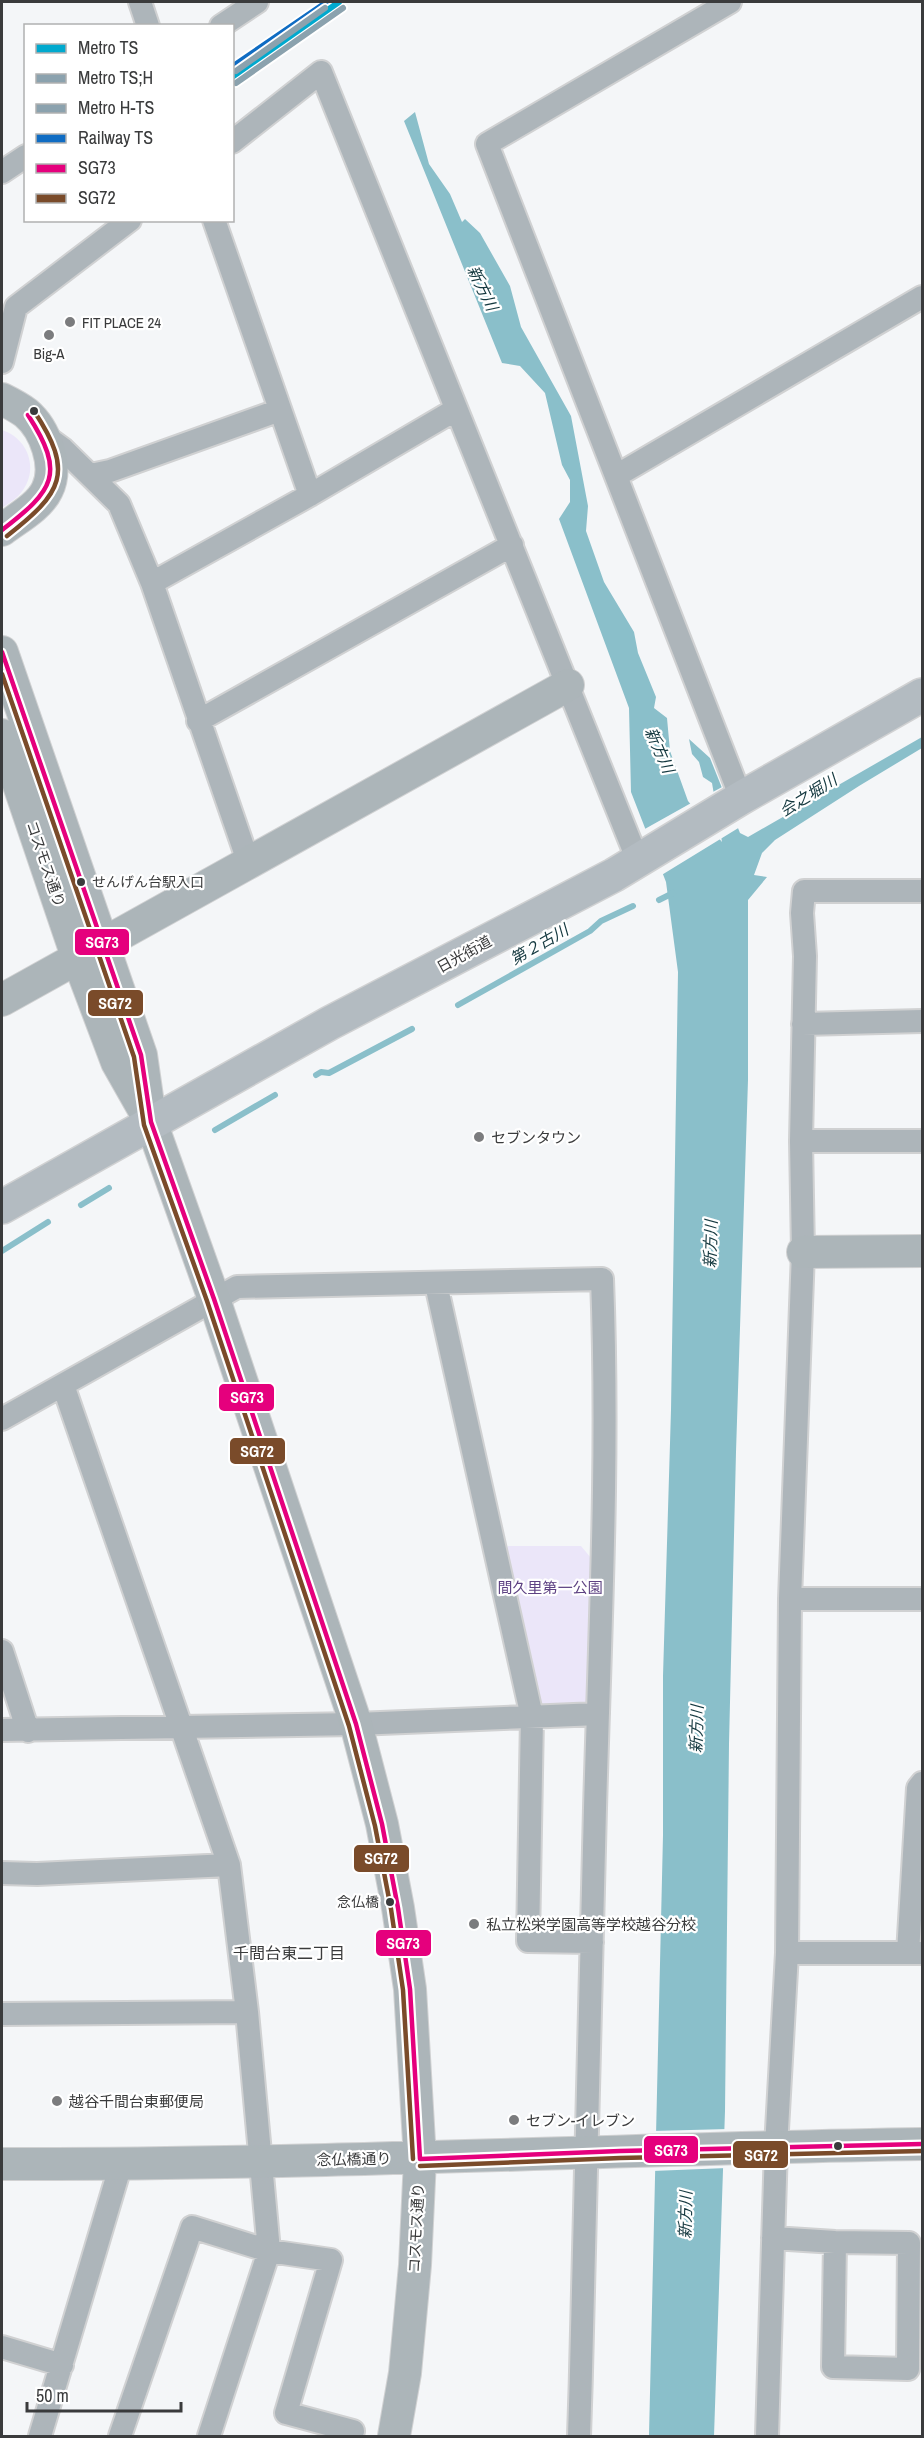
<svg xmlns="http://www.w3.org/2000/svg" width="924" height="2438" viewBox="0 0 924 2438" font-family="'Archivo Narrow','Noto Sans JP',sans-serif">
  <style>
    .green { fill: #ebe6f9 }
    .water { fill: #8abfca }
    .pier { fill: #f4f6f8 }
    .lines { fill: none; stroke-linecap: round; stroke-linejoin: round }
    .stream { stroke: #8abfca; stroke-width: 6 }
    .street-casing { stroke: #d0d1d2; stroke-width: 26 }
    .secondary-casing { stroke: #d0d1d2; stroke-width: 34 }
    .highway-casing { stroke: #d0d1d2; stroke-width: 36 }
    .street { stroke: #adb5ba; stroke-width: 22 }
    .secondary { stroke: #acb5b9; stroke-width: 32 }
    .highway { stroke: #b3bbc1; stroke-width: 33 }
    .bus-1-casing { stroke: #fff; stroke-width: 9 }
    .bus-2-casing { stroke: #fff; stroke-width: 9 }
    .bus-1 { stroke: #e5007d; stroke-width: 4.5 }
    .bus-2 { stroke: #7a4b2a; stroke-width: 4.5 }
    .rail-1-casing { stroke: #fff; stroke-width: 10 }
    .rail-1 { stroke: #0f6cc3; stroke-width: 6 }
    .metro-1-casing { stroke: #fff; stroke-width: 10 }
    .metro-2-casing { stroke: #fff; stroke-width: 10 }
    .metro-3-casing { stroke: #fff; stroke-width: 10 }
    .metro-1 { stroke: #00a9ce; stroke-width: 6 }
    .metro-2 { stroke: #8ba2ae; stroke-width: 6 }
    .metro-3 { stroke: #8ba2ae; stroke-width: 6 }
    .poi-dot { fill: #7b7c7e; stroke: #fff; stroke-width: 2 }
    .bus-dot { fill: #3a3b3c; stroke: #fff; stroke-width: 2 }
    .labels { text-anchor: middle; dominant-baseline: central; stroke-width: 4.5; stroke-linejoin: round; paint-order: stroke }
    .bus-label { font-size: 14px; fill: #3a3b3c; stroke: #fff; text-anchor: start }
    .poi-label { font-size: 15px; fill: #3a3b3c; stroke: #fff; text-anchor: start }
    .street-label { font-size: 15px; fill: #3a3b3c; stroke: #fff }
    .park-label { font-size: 15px; fill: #5e4283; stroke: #fff }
    .water-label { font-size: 16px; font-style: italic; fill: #14383f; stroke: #fff }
    .neighbourhood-label { font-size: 16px; fill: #3a3b3c; stroke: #fff }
    .line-badge { stroke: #fff; stroke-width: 2 }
    .badge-label { font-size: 16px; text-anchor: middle; font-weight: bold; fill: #fff }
  </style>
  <rect width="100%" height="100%" fill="#f4f6f8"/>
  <path class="green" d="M2,430C27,438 39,467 23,490C18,498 9,503 2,508Z
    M508,1546H581L591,1558L588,1705H537L501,1556Z"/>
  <path class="water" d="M415,112L429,164L450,194L462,222L465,219L480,233L510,286L521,327L571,416L588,506L586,531L604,582L634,632L638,653L656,697L654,708L667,718L670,751L688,801L722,842L712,783L703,777L699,762L692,754L689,739L710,758L740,833L748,837L922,737V748L859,786L775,840L762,853L754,875L767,877L748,900V1080L736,1452L729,1744L725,2111L714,2436H649L663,1835V1676L671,1410L678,972L666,882L631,792L629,708L559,519L570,502V480L562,465L545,393L520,366L502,363L404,121Z"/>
  <path class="pier" d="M724,786L740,827L660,876L643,830L693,802L718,832L711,793Z
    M728,2129L727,2168L652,2171L653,2131Z"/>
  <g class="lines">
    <path class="stream" d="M659,900L673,893
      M458,1005L590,931L601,921L633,906
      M316,1075L321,1072L329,1073L412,1029
      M215,1130L275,1095
      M81,1205L109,1188
      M2,1251L48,1222"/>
    <defs>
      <path id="street" d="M140,2L148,26
        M730,2L487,144L741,798
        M221,26L257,2
        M232,142L321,72L638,861
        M2,172L26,156
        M214,220L310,495
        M2,362L16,307L130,220
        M41,433L63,449L119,504L152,583L248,861
        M91,475L110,471L280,410
        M616,476L922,297
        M152,583L310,495L455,410
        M198,721L512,545
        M803,1024L922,1021
        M801,1141H922
        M436,1284L532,1717L528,1941L592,1942
        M63,1385L229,1865L247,2012L269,2251L209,2436
        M2,1419L237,1287L602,1279C609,1455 600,1632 595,1808C590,2018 586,2227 579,2436
        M790,1599H922
        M2,1651L28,1731
        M2,1730L356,1724L598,1714
        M2,1873L37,1874L229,1865
        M787,1953H922
        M908,1953L918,1788L922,1783
        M2,2014L247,2012
        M773,2238L835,2242L909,2243L908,2369L833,2367L835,2242
        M2,2347L62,2365
        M40,2436L121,2164
        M120,2436L192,2227L269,2251L331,2260L286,2413L353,2431
        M767,2436L776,2147L787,1953L790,1599L803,1252L801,1141L805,956L802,913L804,891H922"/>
      <path id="secondary" d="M2,399C10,403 18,407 26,413C45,429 59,466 47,490C39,507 16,519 2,530
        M2,652L141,1055L148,1104
        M2,735L77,956L117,1062L151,1122L214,1299L356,1724L382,1824L398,1908L410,1989L420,2159L415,2265L405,2373L394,2436
        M2,1000L568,685
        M803,1252L922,1251
        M2,2164C309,2165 615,2149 922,2144"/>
      <path id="highway" d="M2,1207L330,1023L614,875L741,798L922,695"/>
    </defs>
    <use href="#street" class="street-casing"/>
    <use href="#secondary" class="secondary-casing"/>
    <use href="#highway" class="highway-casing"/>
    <use href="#street" class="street"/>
    <use href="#secondary" class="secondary"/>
    <use href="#highway" class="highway"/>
    <defs>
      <path id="bus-1" d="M2,530C54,490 66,474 28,415
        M2,652L141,1055L151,1122L214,1299L356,1724L382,1824L398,1908L410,1989L420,2159
        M420,2159L620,2151L922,2144"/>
      <path id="bus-2" d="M7,536C62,493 75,473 34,411
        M2,674L134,1057L144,1125L207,1301L349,1726L375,1826L391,1909L403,1990L413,2159
        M420,2166L620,2158L922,2151"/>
    </defs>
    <use href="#bus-1" class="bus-1-casing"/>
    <use href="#bus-2" class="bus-2-casing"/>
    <use href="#bus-1" class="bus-1"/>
    <use href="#bus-2" class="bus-2"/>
    <defs>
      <path id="rail-1" d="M232,67L327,2"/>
    </defs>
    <use href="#rail-1" class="rail-1-casing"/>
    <use href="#rail-1" class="rail-1"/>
    <defs>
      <path id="metro-1" d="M232,77L339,2"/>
      <path id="metro-2" d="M236,83L343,8"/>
      <path id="metro-3" d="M236,71L325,8"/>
    </defs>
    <use href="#metro-1" class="metro-1-casing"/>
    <use href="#metro-2" class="metro-2-casing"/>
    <use href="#metro-3" class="metro-3-casing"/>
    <use href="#metro-1" class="metro-1"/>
    <use href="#metro-2" class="metro-2"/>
    <use href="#metro-3" class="metro-3"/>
  </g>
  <g class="poi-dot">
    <circle cx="70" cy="322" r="6"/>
    <circle cx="49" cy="335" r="6"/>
    <circle cx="479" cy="1137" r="6"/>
    <circle cx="474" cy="1924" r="6"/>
    <circle cx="57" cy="2101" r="6"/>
    <circle cx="514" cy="2120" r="6"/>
  </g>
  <g class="bus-dot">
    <circle cx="34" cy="411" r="5"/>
    <circle cx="81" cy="882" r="5"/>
    <circle cx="390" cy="1902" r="5"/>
    <circle cx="838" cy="2146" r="5"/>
  </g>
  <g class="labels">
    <g class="bus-label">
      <text x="92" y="882">せんげん台駅入口</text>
      <text x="379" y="1902" text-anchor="end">念仏橋</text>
    </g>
    <g class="poi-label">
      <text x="82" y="322">FIT PLACE 24</text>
      <text x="49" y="353" text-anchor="middle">Big-A</text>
      <text x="491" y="1137">セブンタウン</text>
      <text x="486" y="1924">私立松栄学園高等学校越谷分校</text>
      <text x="69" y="2101">越谷千間台東郵便局</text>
      <text x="526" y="2120">セブン-イレブン</text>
    </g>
    <g class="street-label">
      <text transform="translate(46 864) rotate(71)">コスモス通り</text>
      <text transform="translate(464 954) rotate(-29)">日光街道</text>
      <text transform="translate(354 2159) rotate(-1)">念仏橋通り</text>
      <text transform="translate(416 2228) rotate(-87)">コスモス通り</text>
    </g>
    <g class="park-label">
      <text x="550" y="1587">間久里第一公園</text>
    </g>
    <g class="water-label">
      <text transform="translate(483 288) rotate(64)">新方川</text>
      <text transform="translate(660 750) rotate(66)">新方川</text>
      <text transform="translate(808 795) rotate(-32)">会之堀川</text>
      <text transform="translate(539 944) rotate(-30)">第２古川</text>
      <text transform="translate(710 1244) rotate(-88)">新方川</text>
      <text transform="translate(696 1729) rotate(-88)">新方川</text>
      <text transform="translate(685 2215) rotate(-89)">新方川</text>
    </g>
    <g class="neighbourhood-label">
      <text x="289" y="1953">千間台東二丁目</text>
    </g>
  </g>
  <g class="line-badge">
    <rect x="74" y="928" width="56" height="28" rx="6" fill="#e5007d"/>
    <rect x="87" y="989" width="57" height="28" rx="6" fill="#7a4b2a"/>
    <rect x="218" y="1383" width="57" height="29" rx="6" fill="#e5007d"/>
    <rect x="229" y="1437" width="57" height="28" rx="6" fill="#7a4b2a"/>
    <rect x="353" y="1844" width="57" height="29" rx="6" fill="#7a4b2a"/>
    <rect x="375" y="1929" width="57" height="28" rx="6" fill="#e5007d"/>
    <rect x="643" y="2135" width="56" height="29" rx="6" fill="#e5007d"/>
    <rect x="732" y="2140" width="57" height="29" rx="6" fill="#7a4b2a"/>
  </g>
  <g class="badge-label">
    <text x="102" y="948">SG73</text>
    <text x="115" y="1009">SG72</text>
    <text x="247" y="1403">SG73</text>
    <text x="257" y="1457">SG72</text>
    <text x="381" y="1864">SG72</text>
    <text x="403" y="1949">SG73</text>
    <text x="671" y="2156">SG73</text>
    <text x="761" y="2161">SG72</text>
  </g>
  <rect width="924" height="2438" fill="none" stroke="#3a3b3c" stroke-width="6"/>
  <rect x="24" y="24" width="210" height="198" fill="#ffffff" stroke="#b0b1b1" stroke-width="1.5"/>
  <rect x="36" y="44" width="30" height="9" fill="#00a9ce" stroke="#b0b1b1" stroke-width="1.5"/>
  <text x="78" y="54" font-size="18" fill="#3a3b3c">Metro TS</text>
  <rect x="36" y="74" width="30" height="9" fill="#8ba2ae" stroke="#b0b1b1" stroke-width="1.5"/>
  <text x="78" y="84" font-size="18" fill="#3a3b3c">Metro TS;H</text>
  <rect x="36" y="104" width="30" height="9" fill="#8ba2ae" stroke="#b0b1b1" stroke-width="1.5"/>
  <text x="78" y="114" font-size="18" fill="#3a3b3c">Metro H-TS</text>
  <rect x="36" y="134" width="30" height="9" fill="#0f6cc3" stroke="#b0b1b1" stroke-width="1.5"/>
  <text x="78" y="144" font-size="18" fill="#3a3b3c">Railway TS</text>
  <rect x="36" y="164" width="30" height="9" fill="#e5007d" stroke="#b0b1b1" stroke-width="1.5"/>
  <text x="78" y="174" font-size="18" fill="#3a3b3c">SG73</text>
  <rect x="36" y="194" width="30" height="9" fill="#7a4b2a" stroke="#b0b1b1" stroke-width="1.5"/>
  <text x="78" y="204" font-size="18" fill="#3a3b3c">SG72</text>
  <path d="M27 2402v9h154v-9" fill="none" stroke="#3a3b3c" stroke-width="3"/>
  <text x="36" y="2402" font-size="18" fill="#3a3b3c" stroke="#ffffff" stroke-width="4.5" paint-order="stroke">50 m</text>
</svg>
